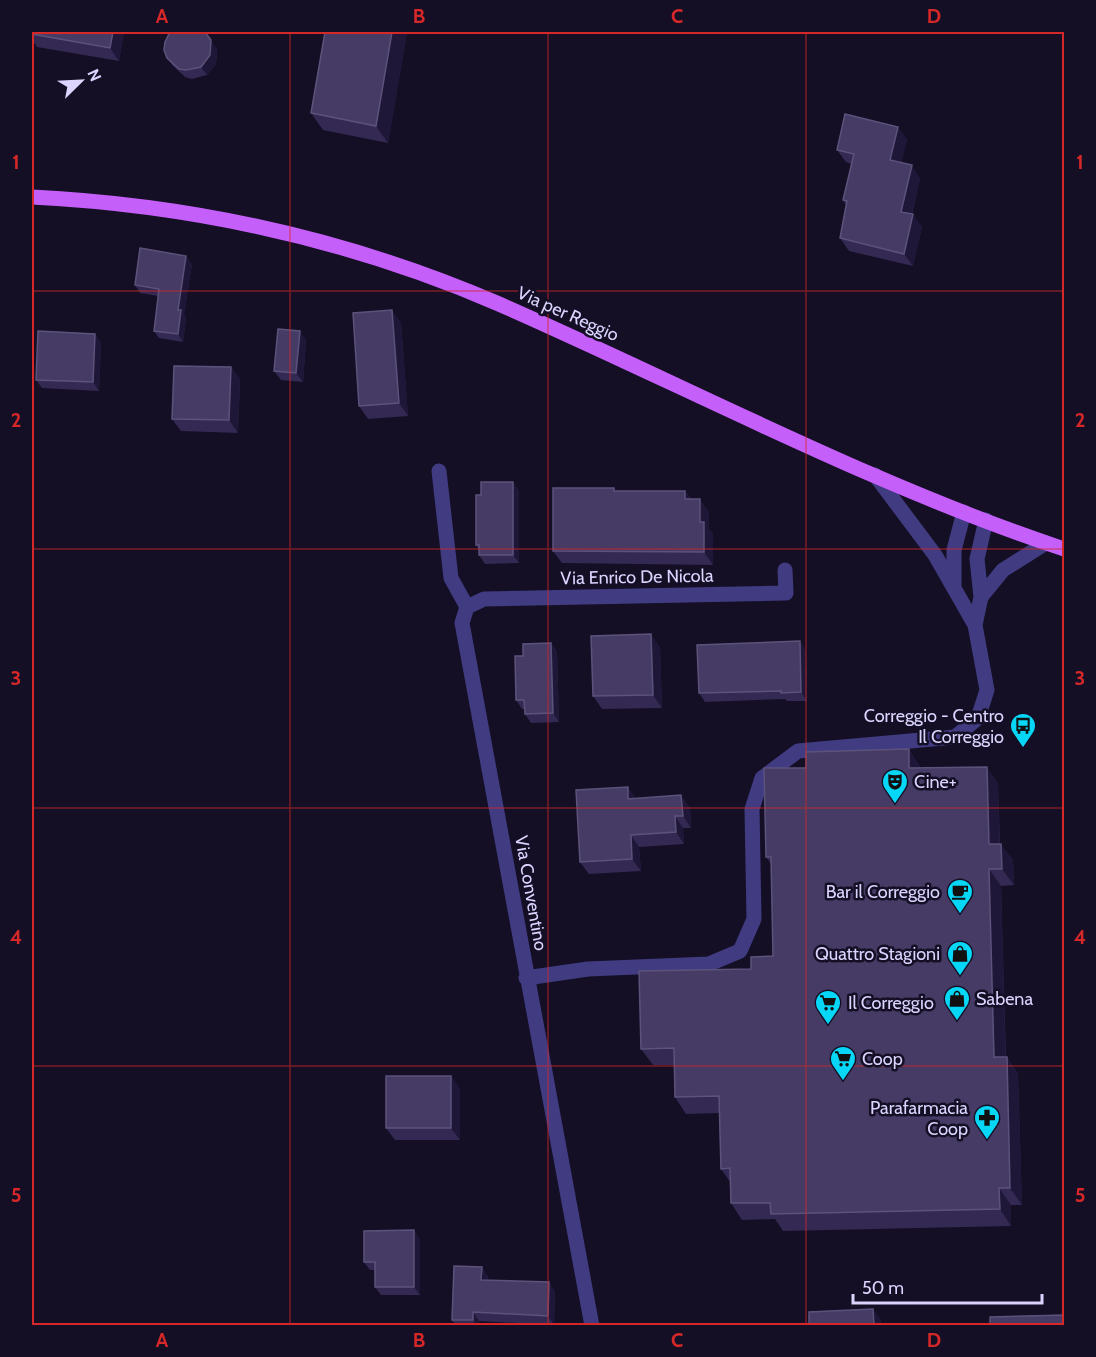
<svg xmlns="http://www.w3.org/2000/svg" width="1096" height="1357" viewBox="0 0 1096 1357" font-family="Cabin,sans-serif">
  <style>
    .lines { fill: none; stroke-linecap: round; stroke-linejoin: round }
    .minor { stroke: #413c82; stroke-width: 15 }
    .major { stroke: #c55ffa; stroke-width: 15 }
    .wall { fill: #332952 }
    .shaded-wall { fill: #1f1738 }
    .building { fill: #453b64; stroke: #5c537c; stroke-width: 1.5 }
    .grid { fill: none; stroke: #d62828; stroke-width: 1.5; stroke-opacity: 0.55 }
    .labels { text-anchor: middle; dominant-baseline: central; stroke-width: 5; stroke-linejoin: round; paint-order: stroke }
    .street-label { font-size: 18px; fill: #dad4fe; stroke: #140f25 }
    .poi-label { font-size: 18px; fill: #dad4fe; stroke: #140f25; text-anchor: end }
    .neatline { fill: none; stroke: #d62828; stroke-width: 2 }
    .grid-label { font-size: 20px; text-anchor: middle; font-weight: bold; fill: #d62828 }
  </style>
  <rect width="100%" height="100%" fill="#140f25"/>
  <g class="lines">
    <path class="minor" d="M439,471L451,578L467,607L462,623L592,1326
      M954,586V550L964,512
      M981,597L977,559L986,520
      M467,607L484,599L786,593L785,570
      M975,625L981,597L1003,570L1046,543
      M526,978L588,969L709,964L740,951L754,919L752,809L762,778L798,751L955,737L978,718L987,690L975,625L935,555L875,475"/>
    <path class="major" d="M32,197C192,205 351,240 499,304C686,386 871,485 1064,549"/>
  </g>
  <path class="wall" d="M32,32H124L119,61L37,47L32,39Z
    M325,32H407L388,143L323,130L311,113Z
    M217,49L216,64L207,75L192,79L185,77L173,66L167,58Z
    M907,139L901,163L920,178L912,214L922,227L913,266L849,251L840,238L846,205L843,200L851,164L846,162L837,150Z
    M192,264L184,314L186,318L183,342L159,338L154,331L158,296L140,293L135,285Z
    M401,323L408,416L368,419L359,406Z
    M306,340L303,382L281,380L274,371Z
    M101,342L99,391L42,388L36,380Z
    M231,367L240,379L238,433L181,431L172,419Z
    M519,491V563L485,564L479,555V550L476,545L481,495Z
    M616,491H685L691,499L709,512V529L713,534V565L562,563L553,551Z
    M551,643L557,652L559,722L531,723L525,714L524,709H522L516,700L523,656Z
    M660,647L662,708L602,709L593,696Z
    M806,650L807,701H787L785,699L705,702L699,693Z
    M920,766V768L998,783L1000,844L1013,860L1014,885L1001,886L1006,1057H1007L1018,1074L1022,1205H1011V1226L783,1231L775,1219L742,1220L731,1203L730,1182L721,1169L719,1113L686,1114L675,1097L674,1065H653L641,1049L751,969L773,956L771,864L766,857Z
    M636,799L690,807L691,828H683L684,844L639,847L641,871L589,874L580,862Z
    M451,1076L460,1089V1140H395L386,1128Z
    M420,1239V1295H381L375,1287V1270H370L364,1262Z
    M488,1276V1280L555,1291L554,1325L479,1321V1326H456L452,1320Z"/>
  <path class="shaded-wall" d="M113,32H124L119,61L110,48Z
    M205,32L217,49L216,64L207,75L201,67Z
    M392,32H407L388,143L376,126Z
    M898,127L907,139L899,173L890,160Z
    M912,165L920,178L909,224L901,212Z
    M913,214L922,227L913,266L904,254Z
    M186,256L192,264L184,314L186,318L183,342L178,334V310Z
    M392,310L401,323L408,416L399,403Z
    M300,331L306,340L303,382L296,373Z
    M95,334L101,342L99,391L93,382Z
    M231,367L240,379L238,433L229,420Z
    M513,482L519,491V563L513,555Z
    M685,491L694,504L685,499Z
    M700,499L709,512V529L713,534V565L704,552L700,522Z
    M651,634L660,647L662,708L653,695Z
    M800,641L806,650L807,701L801,692Z
    M551,643L557,652L559,722L553,713Z
    M909,749L920,766L921,785L909,768Z
    M987,767L998,783L1000,860L989,844Z
    M628,787L636,798L628,799Z
    M681,795L690,807L691,828L683,816Z
    M675,816L683,828L684,844L676,832Z
    M631,835L639,847L641,871L632,859Z
    M1001,844L1013,860L1014,885L1002,869Z
    M989,869L1001,886L1006,1074L994,1057Z
    M1007,1057L1018,1074L1022,1205L1010,1188Z
    M451,1076L460,1089V1140L451,1128Z
    M999,1188L1011,1205V1226L1000,1209Z
    M414,1230L420,1239V1295L414,1287Z
    M482,1267L488,1276L487,1288L481,1280Z
    M549,1282L555,1291L554,1325L548,1316Z
    M873,1309L881,1320V1326H874Z
    M473,1312L479,1321V1326H477L473,1320Z"/>
  <path class="building" d="M32,32H113L110,48L32,34Z
    M170,32H205L211,40L210,55L201,67L186,70L179,69L167,58L164,50L165,42Z
    M325,32H392L376,126L311,113Z
    M845,114L898,127L890,160L912,165L901,212L913,214L904,254L840,238L847,201L843,200L854,154L837,150Z
    M140,248L186,256L178,310H181L178,334L154,331L159,289L135,285Z
    M392,310L399,403L359,406L353,313Z
    M278,329L300,331L296,373L274,371Z
    M38,331L95,334L93,382L36,380Z
    M174,366L231,367L229,420L172,419Z
    M481,482H513V555H479V545H476V495H481Z
    M553,488H614V491H685V499H700V522H704V552L553,551Z
    M651,634L653,695L593,696L591,636Z
    M800,641L801,692L781,693V691L699,693L697,645Z
    M551,643L553,713L525,714L524,700H516L515,656H523V644Z
    M909,749V768L987,767L989,844H1001L1002,869H989L994,1057H1007L1010,1188H999L1000,1209L771,1214L770,1203H731L730,1168L721,1169L719,1096L675,1097L674,1048L641,1049L639,971L751,969V957L773,956L771,857H766L764,768H806V752Z
    M628,787V799L681,795L683,816H675L676,832L631,835L632,859L580,862L576,790Z
    M386,1076H451V1128H386Z
    M414,1230V1287H375V1262H364V1231Z
    M454,1266L482,1267L481,1280L549,1282L548,1316L473,1312V1320H452Z
    M873,1309L874,1326H809V1312Z
    M1065,1315V1326H971L990,1325V1317Z"/>
  <path class="grid" d="M290,32V1326M548,32V1326M806,32V1326M32,291H1064M32,549H1064M32,808H1064M32,1066H1064"/>
  <defs>
    <symbol id="bus-pin" viewBox="-11 -11 22 30"><path d="M0 17L-7.5 6A9.5 9.5 0 1 1 7.5 6Z" fill="#07d7f7" stroke="#140f25"/><path d="M-5-6H5V4H4V6H2V4H-2V6H-4V4H-5ZM-3.5-4V0h7V-4ZM-3.5 1.2v1.5H-2V1.2ZM2 1.2v1.5H3.5V1.2Z" fill="#111"/></symbol>
    <symbol id="theatre-pin" viewBox="-11 -11 22 30"><path d="M0 17L-7.5 6A9.5 9.5 0 1 1 7.5 6Z" fill="#07d7f7" stroke="#140f25"/><path d="M-5-5.5Q0-4 5-5.5V0Q5 5 0 6Q-5 5-5 0ZM-3.3-2.5H-1v1.5H-3.3ZM1-2.5H3.3v1.5H1ZM-2.8 1Q0 5.5 2.8 1Z" fill="#111"/></symbol>
    <symbol id="cafe-pin" viewBox="-11 -11 22 30"><path d="M0 17L-7.5 6A9.5 9.5 0 1 1 7.5 6Z" fill="#07d7f7" stroke="#140f25"/><path d="M-5.5-4.5H6V0H3Q3 3.5 0 3.5H-2.5Q-5.5 3.5-5.5 0ZM3-3.2v2h1.7v-2ZM-6 4.5H4V6H-6Z" fill="#111"/></symbol>
    <symbol id="shop-pin" viewBox="-11 -11 22 30"><path d="M0 17L-7.5 6A9.5 9.5 0 1 1 7.5 6Z" fill="#07d7f7" stroke="#140f25"/><path d="M-5-2.5h2.3a2.7 3.5 0 0 1 5.4 0H5L5.5 6h-11ZM-1.5-2.5h3a1.5 2.3 0 0 0-3 0Z" fill="#111"/></symbol>
    <symbol id="supermarket-pin" viewBox="-11 -11 22 30"><path d="M0 17L-7.5 6A9.5 9.5 0 1 1 7.5 6Z" fill="#07d7f7" stroke="#140f25"/><path d="M-6-5.5h2.5l.6 2H6L4.5 2H-2.5L-4.4-4H-6ZM-1.5 3.2a1.3 1.3 0 1 0 .1 0ZM3 3.2a1.3 1.3 0 1 0 .1 0Z" fill="#111"/></symbol>
    <symbol id="pharmacy-pin" viewBox="-11 -11 22 30"><path d="M0 17L-7.5 6A9.5 9.5 0 1 1 7.5 6Z" fill="#07d7f7" stroke="#140f25"/><path d="M-2-6h4v4h4v4h-4v4h-4v-4h-4v-4h4Z" fill="#111"/></symbol>
  </defs>
  <g fill-rule="evenodd">
    <use href="#bus-pin" x="1008" y="711" width="30" height="40"/>
    <use href="#theatre-pin" x="880" y="767" width="30" height="40"/>
    <use href="#cafe-pin" x="945" y="877" width="30" height="40"/>
    <use href="#shop-pin" x="945" y="939" width="30" height="40"/>
    <use href="#shop-pin" x="942" y="984" width="30" height="40"/>
    <use href="#supermarket-pin" x="813" y="988" width="30" height="40"/>
    <use href="#supermarket-pin" x="828" y="1044" width="30" height="40"/>
    <use href="#pharmacy-pin" x="972" y="1103" width="30" height="40"/>
  </g>
  <g class="labels">
    <g class="street-label">
      <text transform="translate(568 314) rotate(24)">Via per Reggio</text>
      <text transform="translate(637 577) rotate(-1)">Via Enrico De Nicola</text>
      <text transform="translate(531 893) rotate(80)">Via Conventino</text>
    </g>
    <g class="poi-label">
      <text x="1004" y="716">Correggio - Centro<tspan x="1004" dy="21">Il Correggio</tspan></text>
      <text x="914" y="782" text-anchor="start">Cine+</text>
      <text x="940" y="892">Bar il Correggio</text>
      <text x="940" y="954">Quattro Stagioni</text>
      <text x="976" y="999" text-anchor="start">Sabena</text>
      <text x="848" y="1003" text-anchor="start">Il Correggio</text>
      <text x="862" y="1059" text-anchor="start">Coop</text>
      <text x="968" y="1108">Parafarmacia<tspan x="968" dy="21">Coop</tspan></text>
    </g>
  </g>
  <rect width="1096" height="1357" fill="none" stroke="#140f25" stroke-width="66"/>
  <g transform="translate(81 81) rotate(66)" stroke="#140f25" stroke-width="4.5" paint-order="stroke">
  <path d="M0-4.5L10 22L0 15L-10 22Z" fill="#dad4fe"/>
  <text y="-9" font-size="16" font-weight="bold" text-anchor="middle" fill="#dad4fe">N</text>
  </g>
  <path d="M853 1294v9h189v-9" fill="none" stroke="#dad4fe" stroke-width="3"/>
  <text x="862" y="1294" font-size="18" fill="#dad4fe" stroke="#140f25" stroke-width="4.5" paint-order="stroke">50 m</text>
  <rect x="33" y="33" width="1030" height="1291" class="neatline"/>
  <g class="grid-label">
    <text x="162" y="23">A</text>
    <text x="419" y="23">B</text>
    <text x="677" y="23">C</text>
    <text x="934" y="23">D</text>
    <text x="16" y="169">1</text>
    <text x="1080" y="169">1</text>
    <text x="16" y="427">2</text>
    <text x="1080" y="427">2</text>
    <text x="16" y="685">3</text>
    <text x="1080" y="685">3</text>
    <text x="16" y="944">4</text>
    <text x="1080" y="944">4</text>
    <text x="16" y="1202">5</text>
    <text x="1080" y="1202">5</text>
    <text x="162" y="1347">A</text>
    <text x="419" y="1347">B</text>
    <text x="677" y="1347">C</text>
    <text x="934" y="1347">D</text>
  </g>
</svg>
